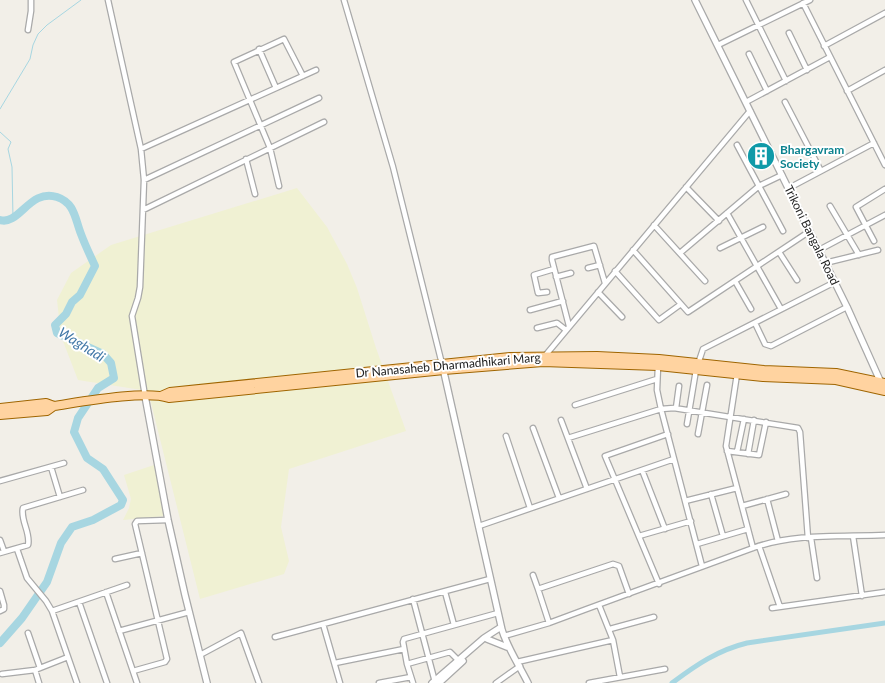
<svg xmlns="http://www.w3.org/2000/svg" width="885" height="683" viewBox="0 0 885 683" font-family="Lato,sans-serif">
  <style>
    .farmland { fill: #f0f1d3 }
    .lines { fill: none; stroke-linecap: round; stroke-linejoin: round }
    .stream { stroke: #a7d6e1; stroke-width: 1 }
    .canal { stroke: #a7d6e1; stroke-width: 5 }
    .river { stroke: #a7d6e1; stroke-width: 8 }
    .minor-casing { stroke: #a9a9a9; stroke-width: 7 }
    .tertiary-casing { stroke: #a9a9a9; stroke-width: 8 }
    .primary-casing { stroke: #9f6500; stroke-width: 10 }
    .minor { stroke: #fff; stroke-width: 4.5 }
    .tertiary { stroke: #fff; stroke-width: 5.5 }
    .primary { stroke: #ffd3a0; stroke-width: 8 }
    .labels { text-anchor: middle; dominant-baseline: central; stroke-width: 4; stroke-linejoin: round; paint-order: stroke }
    .culture-label { font-size: 12px; font-weight: bold; fill: #0d838f; stroke: #fff; text-anchor: start }
    .street-label { font-size: 12px; fill: #222; stroke: #fff }
    .water-label { font-size: 14px; font-style: italic; fill: #4278a7; stroke: #fff }
  </style>
  <rect width="100%" height="100%" fill="#f2efe8"/>
  <path class="farmland" d="M297,188L327,227L347,264L357,288L376,348L406,431L289,469L281,527L289,561L284,574L200,599L148,391L78,380L61,336L57,300L71,273L111,245Z
    M154,465L165,516L123,520L129,508L131,499L124,475Z"/>
  <g class="lines">
    <path class="stream" d="M0,109L30,59L33,45L38,34L47,25L81,0
      M0,132L11,142L8,149L12,167L13,218"/>
    <path class="canal" d="M672,683C696,665 718,650 747,643L885,623"/>
    <path class="river" d="M0,220C19,226 30,188 57,197C75,203 75,219 81,234C85,245 90,255 95,266L80,295L72,302L66,314L55,325L57,333L103,354L111,363L114,378L98,388L78,418L74,432L87,458L103,469L123,500L121,505L93,520L72,527L61,543L47,582L22,618L0,643"/>
    <defs>
      <path id="minor" d="M108,0L141,149L144,180L140,287L138,298L132,316L145,396
        M344,0L393,167L442,364
        M746,0L786,81
        M803,3L885,165
        M28,30L31,11V0
        M789,33L807,70
        M718,45L810,0
        M824,46L885,13
        M259,49L276,88
        M749,54L767,91
        M847,91L885,70
        M746,102L830,57
        M785,102L821,171
        M737,145L783,231
        M141,149L316,70
        M246,159L255,194
        M144,180L319,98
        M279,186L270,148L234,62L284,39L303,76
        M686,187L719,221
        M789,188L874,143
        M830,206L859,255
        M143,210L324,122
        M727,213L781,309
        M654,225L705,281
        M874,241L856,207L885,189
        M720,248L763,227
        M633,250L688,312L810,231
        M819,250L885,215
        M779,252L797,280
        M680,253L759,186L782,175
        M825,263L878,250
        M588,268L600,265
        M615,271L659,320L681,304
        M556,277L571,273
        M735,281L751,309
        M547,292L538,293L534,275L554,269
        M598,292L622,317
        M530,310L563,301
        M755,323L765,344L771,346L847,307
        M569,326L552,260V257L594,246L605,283
        M537,328L557,323L566,330
        M544,357L750,111
        M658,366L657,390L661,409L702,566
        M737,374L726,446L753,548
        M575,405L657,379
        M676,408L679,386
        M561,420L587,489
        M687,424L696,370L703,349L835,282
        M533,428L559,498
        M698,434L707,385
        M506,436L530,508
        M568,438L661,409L674,408L798,428L800,432L808,538
        M727,451L759,455L766,422
        M737,452L744,419
        M748,454L754,420
        M51,467L60,497
        M642,470L665,529
        M0,481L64,463
        M711,494L723,536
        M767,499L778,541
        M685,501L737,488
        M742,506L786,494
        M479,526L674,459
        M639,536L691,521
        M853,536L862,596
        M811,538L817,578
        M0,540L4,551
        M697,544L748,529
        M759,546L780,607
        M17,549L27,578L46,601L52,611
        M0,553L28,545C31,533 20,520 23,508L83,490
        M115,559L142,553
        M533,575L538,589
        M659,584L605,456L668,434
        M0,591L4,605V609L0,611
        M106,592L137,683
        M445,592L454,625
        M413,599L435,682
        M79,602L107,683
        M772,608L885,592
        M549,623L538,589L613,564L619,566L629,594
        M323,624L340,683
        M610,629L654,617
        M119,631L189,612
        M28,633L40,668
        M504,636L549,623L584,610L753,548C794,533 841,537 885,535
        M275,637L490,579
        M613,640L620,677
        M200,655L241,633L259,683
        M517,662L613,640L599,605
        M335,663L404,649
        M407,664L450,652L460,662
        M35,670L39,683
        M133,671L165,662L167,659L135,524L137,521L168,520
        M2,674L35,670L68,657
        M77,683L52,611L127,585
        M379,683L411,677
        M413,683L407,664L403,642L404,639L498,613
        M496,683L520,666
        M589,683L665,669"/>
      <path id="tertiary" d="M695,0L847,307L882,385
        M443,368L502,630C508,649 519,665 528,683
        M145,396L168,520L185,595L207,683
        M487,639L507,647
        M432,683L484,638L501,627
        M439,683L463,661"/>
      <path id="primary" d="M161,396L170,392L510,357L597,356L659,359L764,370L836,373L885,383
        M0,408L46,403L54,406
        M0,415L47,411L54,406C81,402 145,390 169,398L444,370L543,362L658,366L763,377L836,380L885,391"/>
    </defs>
    <use href="#minor" class="minor-casing"/>
    <use href="#tertiary" class="tertiary-casing"/>
    <use href="#primary" class="primary-casing"/>
    <use href="#minor" class="minor"/>
    <use href="#tertiary" class="tertiary"/>
    <use href="#primary" class="primary"/>
  </g>
  <defs>
    <symbol id="building-disc" viewBox="-11 -11 22 22"><circle r="9.5" fill="#0f9aa8" stroke="#fff"/><path d="M-4-6H4V6H1V3H-1V6H-4ZM-2.5-4.3h1.7v1.8h-1.7ZM.8-4.3h1.7v1.8H.8ZM-2.5-1h1.7V.8h-1.7ZM.8-1h1.7V.8H.8Z" fill="#fff"/></symbol>
  </defs>
  <g fill-rule="evenodd">
    <use href="#building-disc" x="745" y="140" width="32" height="32"/>
  </g>
  <g class="labels">
    <g class="culture-label">
      <text x="780" y="149">Bhargavram<tspan x="780" dy="14">Society</tspan></text>
    </g>
    <g class="street-label">
      <text transform="translate(812 235) rotate(64)">Trikoni Bangala Road</text>
      <text transform="translate(448 365) rotate(-5)">Dr Nanasaheb Dharmadhikari Marg</text>
    </g>
    <g class="water-label">
      <text transform="translate(82 344) rotate(32)">Waghadi</text>
    </g>
  </g>
</svg>
